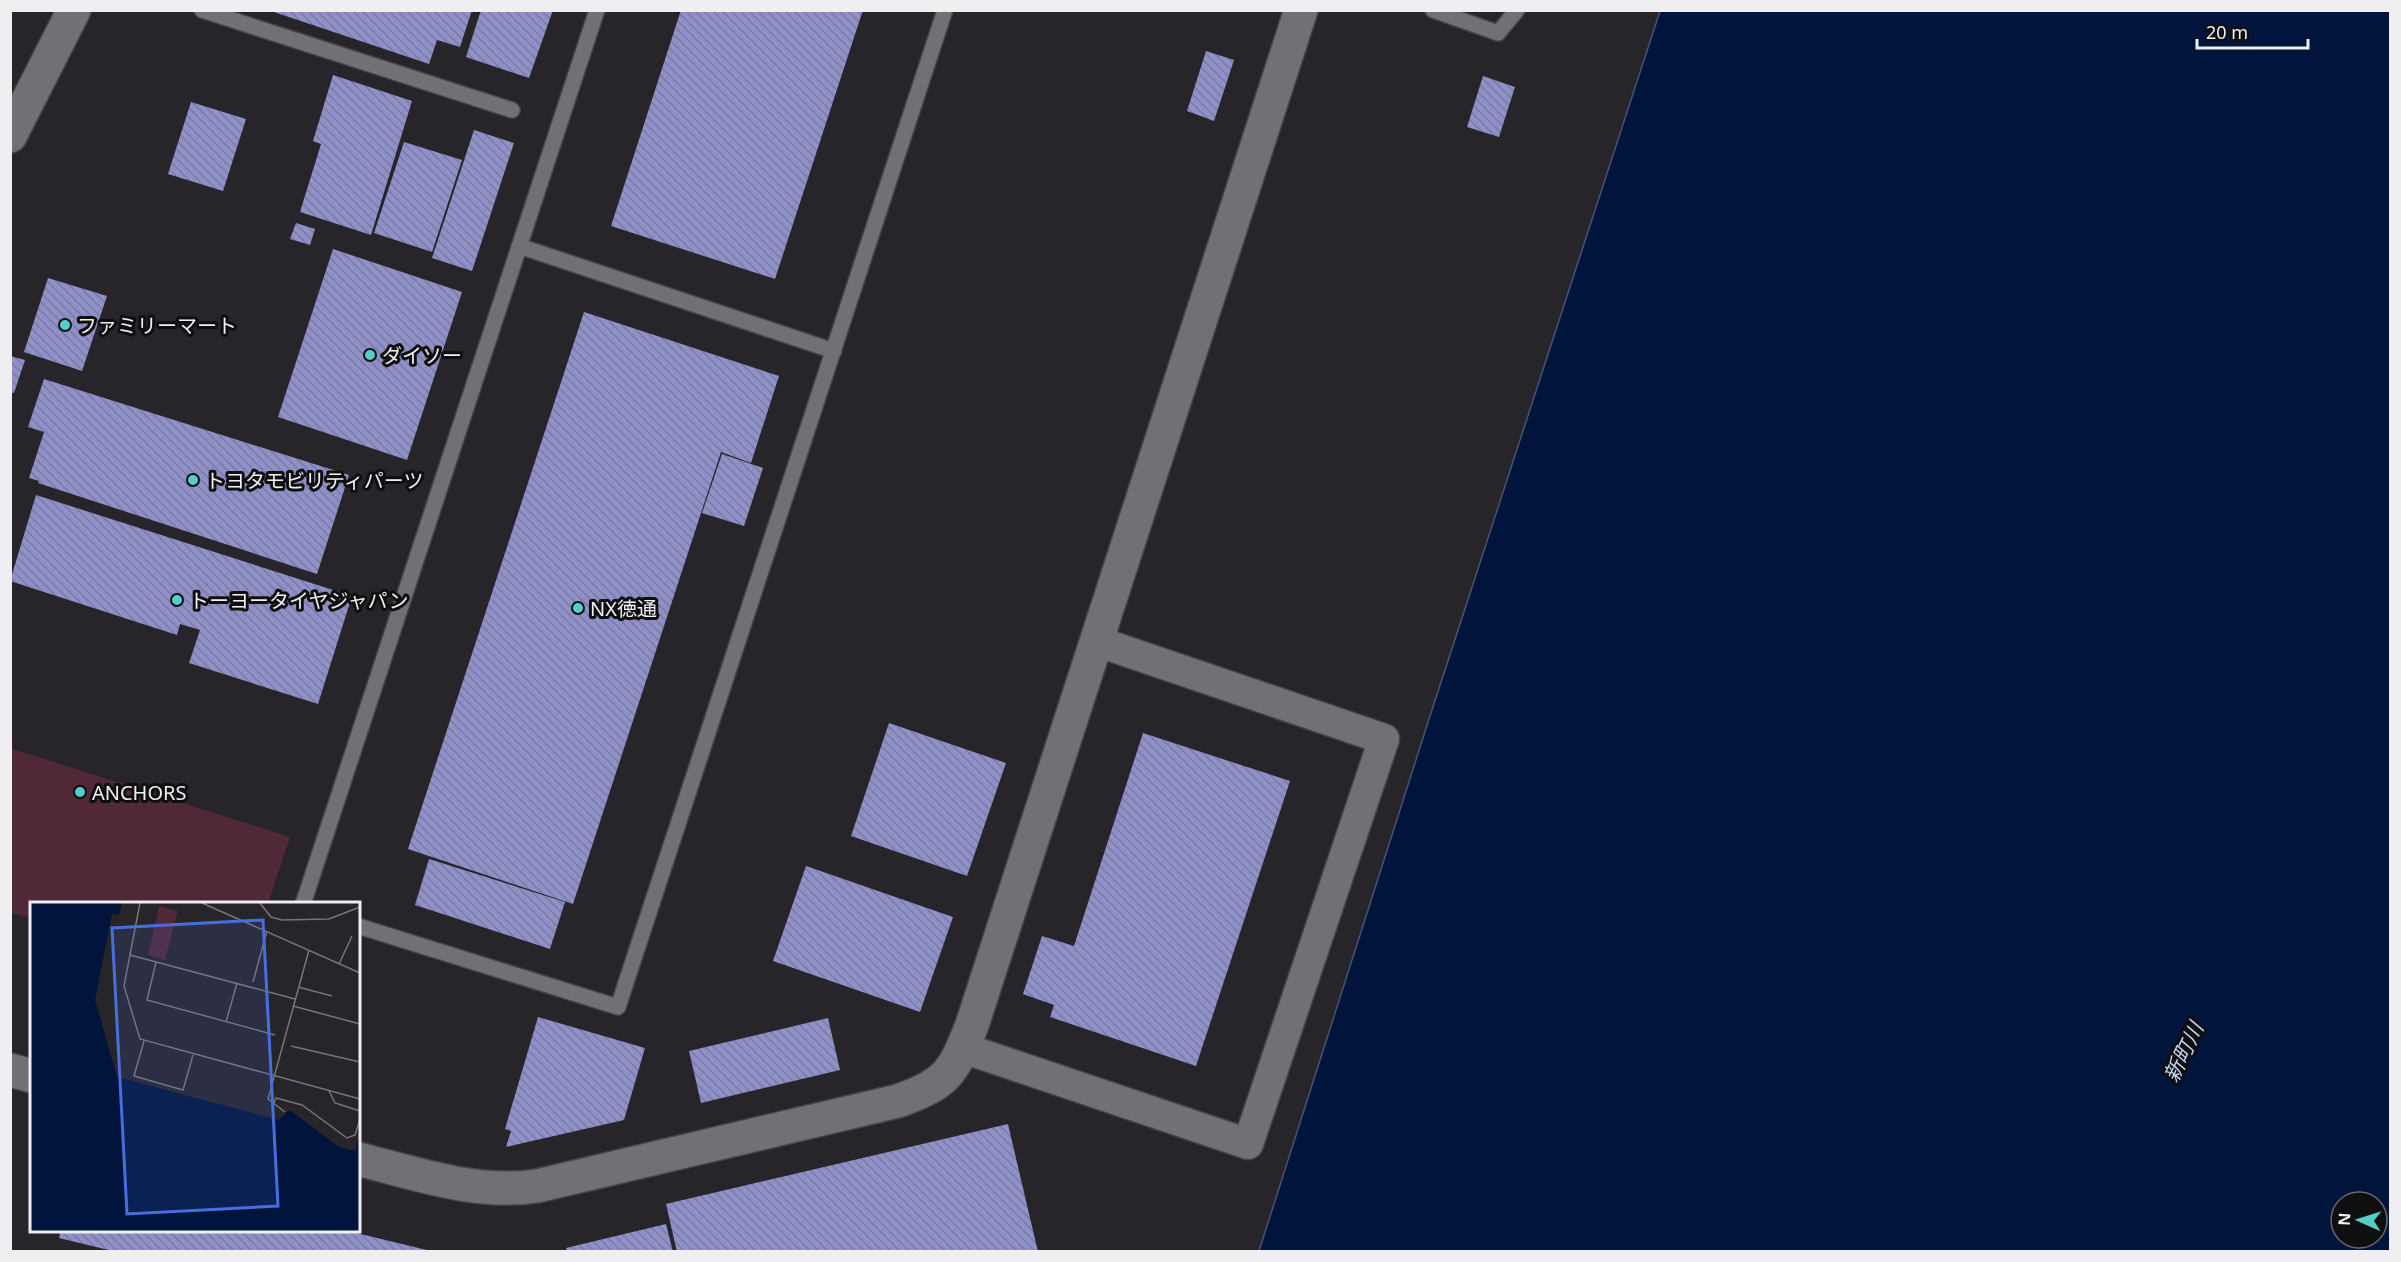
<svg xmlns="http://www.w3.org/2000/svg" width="2401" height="1262" viewBox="0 0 2401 1262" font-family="'Noto Sans','Noto Sans JP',sans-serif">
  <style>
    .garden { fill: #512838 }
    .water { fill: #01143c; stroke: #485572; stroke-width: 1.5; fill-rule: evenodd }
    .building { fill: url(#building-back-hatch) }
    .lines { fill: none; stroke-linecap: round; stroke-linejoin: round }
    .service-casing { stroke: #464448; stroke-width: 18 }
    .minor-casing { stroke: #464448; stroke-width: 33 }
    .tertiary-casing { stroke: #464448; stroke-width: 36 }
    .service { stroke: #737075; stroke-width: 15 }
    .minor { stroke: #737075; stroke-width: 30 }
    .tertiary { stroke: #737075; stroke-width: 33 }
    .poi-dot { fill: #55cec5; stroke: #0f0e10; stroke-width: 2 }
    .labels { text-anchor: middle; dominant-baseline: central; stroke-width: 6; stroke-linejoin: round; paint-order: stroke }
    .poi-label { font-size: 20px; fill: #efeef1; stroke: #0f0e10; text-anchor: start }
    .water-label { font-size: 21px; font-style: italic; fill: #c4d6f3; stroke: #0f0e10 }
    .inset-river { fill: none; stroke: #01143c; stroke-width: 3 }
    .inset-road { fill: none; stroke: #777579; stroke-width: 1.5 }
    .view { fill: #476edd; fill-opacity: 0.15; stroke: #476edd; stroke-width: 3 }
    .inset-edge { fill: none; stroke: #efeef1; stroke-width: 3 }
  </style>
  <defs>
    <pattern id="building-back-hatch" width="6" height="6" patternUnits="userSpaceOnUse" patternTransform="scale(1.5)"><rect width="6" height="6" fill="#9090c8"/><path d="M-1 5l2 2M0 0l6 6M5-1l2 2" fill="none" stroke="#7a7aa2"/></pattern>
  </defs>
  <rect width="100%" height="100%" fill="#272529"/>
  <path class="garden" d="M10,748L290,837L268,903L32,904L31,918L11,913Z"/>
  <path class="water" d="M1660,11H2390V1251H1259L1430,716ZM2341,1202H2377V1238H2341Z"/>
  <path class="building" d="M268,10H472L460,47L437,40L429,64Z
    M481,10H553L529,78L466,57Z
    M681,10H863L775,279L611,226Z
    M1206,51L1234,60L1214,121L1187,111Z
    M333,75L412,101L371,235L300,212L321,144L313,141Z
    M1483,76L1515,87L1499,137L1467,127Z
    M191,102L246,119L223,191L168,174Z
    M474,130L514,143L472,271L432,258Z
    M404,142L462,160L432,252L374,233Z
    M296,223L315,229L310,245L290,239Z
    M333,249L462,292L407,460L278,417Z
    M48,278L107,296L82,371L24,352Z
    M584,312L779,376L751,463L721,452L573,904L408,849Z
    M10,356L25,360L14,393L10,392Z
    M44,379L349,475L317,574L38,483L39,481L29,478L44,432L28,427Z
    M722,454L763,468L744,526L702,513Z
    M36,495L352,596L318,704L189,663L200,630L180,624L177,635L10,581Z
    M889,723L1006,763L967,876L851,836Z
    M1143,733L1290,781L1196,1066L1050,1017L1054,1005L1023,994L1042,936L1074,946Z
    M429,859L565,902L550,949L415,905Z
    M806,866L953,917L920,1012L773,961Z
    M538,1017L645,1048L624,1120L506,1147L511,1131L505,1129Z
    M828,1018L840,1070L701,1103L689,1051Z
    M1008,1124L1038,1252H677L666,1204Z
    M666,1224L673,1252H567L566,1248Z
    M61,1230H344L431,1251L117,1252L59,1238Z"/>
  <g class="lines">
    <defs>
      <path id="service" d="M202,10L512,110
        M1433,10L1498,33L1517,10
        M519,246L834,351
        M303,904L597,10
        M358,926L618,1007L945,10"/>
      <path id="minor" d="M963,1048L1248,1144L1384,739L1096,641"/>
      <path id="tertiary" d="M10,136L74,10
        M10,1070L32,1076
        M358,1159C418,1174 476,1195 537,1186L898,1101C948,1083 953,1073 972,1025L1301,10"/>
    </defs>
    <use href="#service" class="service-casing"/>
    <use href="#minor" class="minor-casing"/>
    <use href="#tertiary" class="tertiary-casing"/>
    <use href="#service" class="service"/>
    <use href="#minor" class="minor"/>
    <use href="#tertiary" class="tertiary"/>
  </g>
  <g class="poi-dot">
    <circle cx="65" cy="325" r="6"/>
    <circle cx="370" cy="355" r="6"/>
    <circle cx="193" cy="480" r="6"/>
    <circle cx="177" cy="600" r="6"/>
    <circle cx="578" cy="608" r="6"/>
    <circle cx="80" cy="792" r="6"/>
  </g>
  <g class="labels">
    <g class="poi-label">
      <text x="77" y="325">ファミリーマート</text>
      <text x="382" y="355">ダイソー</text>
      <text x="205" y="480">トヨタモビリティパーツ</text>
      <text x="189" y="600">トーヨータイヤジャパン</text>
      <text x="590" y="608">NX徳通</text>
      <text x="92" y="792">ANCHORS</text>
    </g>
    <g class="water-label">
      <text transform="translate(2183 1052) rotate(-64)">新町川</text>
    </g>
  </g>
  <g transform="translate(30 902)">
    <rect width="330" height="330" fill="#272529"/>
    <path d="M129,4L148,9L135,58L118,53Z" fill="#512838"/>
    <path d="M0,1H92L89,13L82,12L65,98L87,175L249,218L260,208L309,245L325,249L330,232V329H0Z" fill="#01143c"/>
    <path class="inset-river" d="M256,211L307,251L330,291"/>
    <path class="inset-road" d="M110,1L94,84L110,137L330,197M172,1L330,71M230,1L241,15L252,18L299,17L330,5M100,53L265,97M126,60L117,98L245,133M309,62L322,34M223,80L237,29M268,85L302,94M263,104L330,122M196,120L207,81M114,139L104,174L153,188L163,153M261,144L330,160M299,189L305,201L330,209M244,201L246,196L272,203L317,236L325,233L330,217M255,210L238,197L279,48"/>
    <path class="view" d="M233,18L248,304L97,312L82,26Z"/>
    <rect width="330" height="330" class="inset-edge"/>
  </g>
  <rect width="2401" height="1262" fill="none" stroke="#efeef1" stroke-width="24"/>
  <g transform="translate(2359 1220) rotate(273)"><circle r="28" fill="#0f0e10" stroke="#69686a" stroke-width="1.5"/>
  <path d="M0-4.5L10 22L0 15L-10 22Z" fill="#55cec5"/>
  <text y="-9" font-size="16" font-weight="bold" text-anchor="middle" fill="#efeef1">N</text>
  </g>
  <path d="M2197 39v9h111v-9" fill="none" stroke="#efeef1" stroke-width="3"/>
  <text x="2206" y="39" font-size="18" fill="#efeef1" stroke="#0f0e10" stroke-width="4.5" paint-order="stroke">20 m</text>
</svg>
